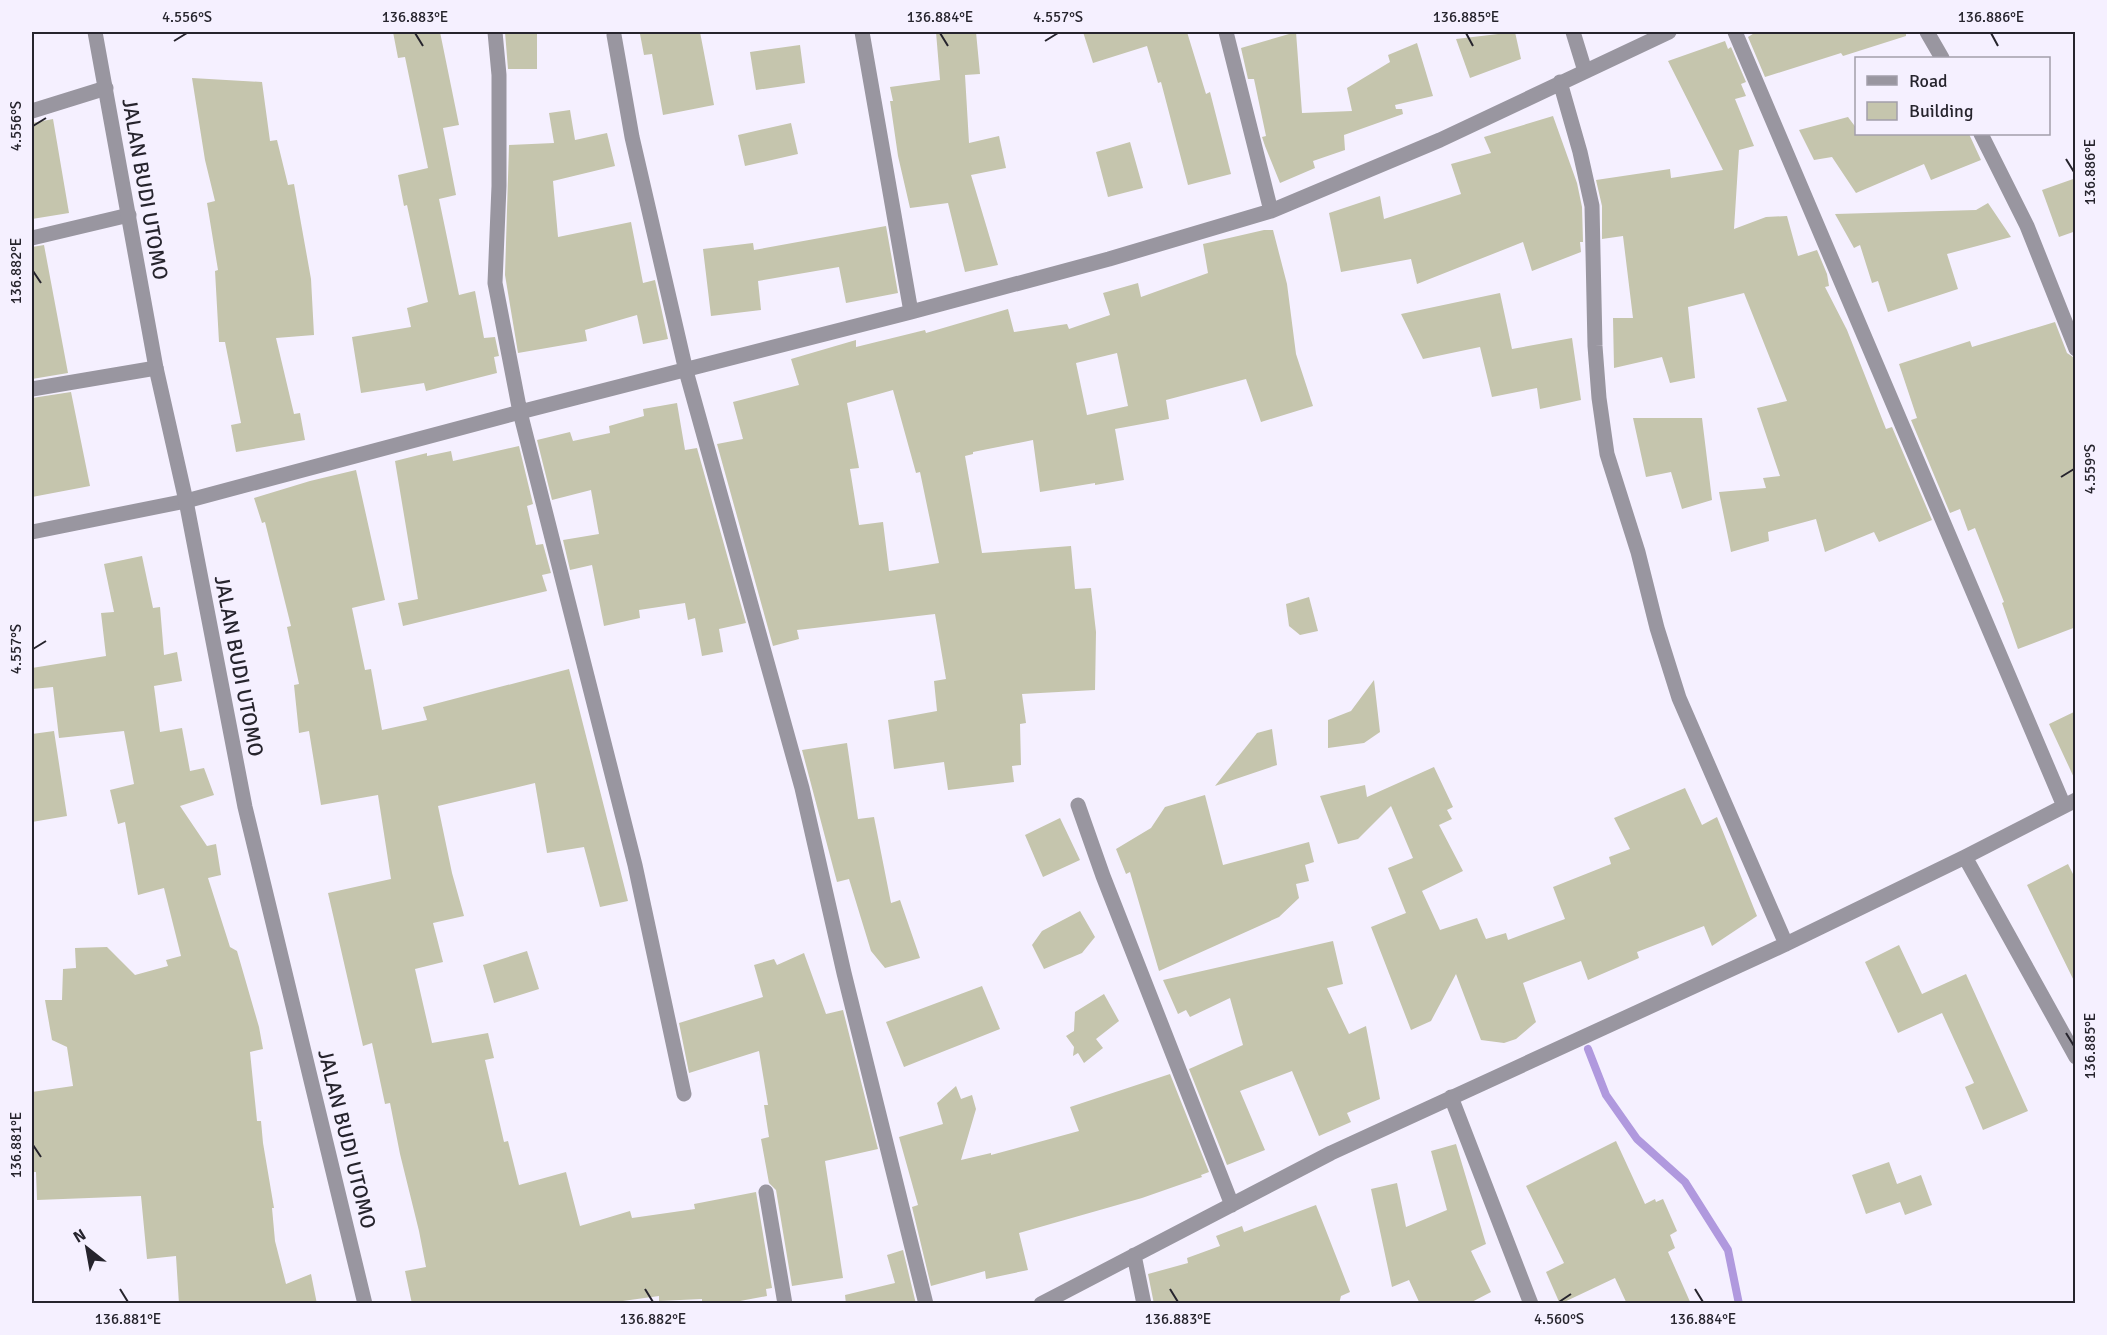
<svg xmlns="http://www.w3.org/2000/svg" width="2107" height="1335" viewBox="0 0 2107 1335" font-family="Signika,sans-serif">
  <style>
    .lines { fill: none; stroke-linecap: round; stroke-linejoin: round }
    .stream { stroke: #b099de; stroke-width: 8 }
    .building { fill: #c5c5ad; fill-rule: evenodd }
    .minor { stroke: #9996a0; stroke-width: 15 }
    .tertiary { stroke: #9996a0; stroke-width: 15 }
    .ticks { fill: none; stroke: #26242d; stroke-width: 2 }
    .labels { text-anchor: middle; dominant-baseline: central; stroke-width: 5; stroke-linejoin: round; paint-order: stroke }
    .street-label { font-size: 21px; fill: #26242d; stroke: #f5f0ff }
    .neatline { fill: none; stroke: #26242d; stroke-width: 2 }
    .ticks-label { font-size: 15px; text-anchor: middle; fill: #26242d }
  </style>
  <rect width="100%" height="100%" fill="#f5f0ff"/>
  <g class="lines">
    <path class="stream" d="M1588,1049L1606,1095L1637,1139L1685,1182L1728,1250L1739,1304"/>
  </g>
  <path class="building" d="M393,32H440L459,125L443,128L456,195L439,199L459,295L475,291L484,338L495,337L499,356L494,357L497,373L426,391L424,383L361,393L352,337L411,327L407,308L428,302L407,205L404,206L398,175L428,168L405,57L398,58Z
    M505,32H537V69H508Z
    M654,32H700L714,105L663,115L652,54L644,55L640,34Z
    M936,32H976L980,74L965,75L969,143L999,136L1006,168L971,175L998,265L965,272L948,203L910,208L898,156L890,101H893L890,87L940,80Z
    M1083,32H1187L1206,94L1210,92L1231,174L1188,185L1161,82L1158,83L1147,46L1093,63Z
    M1296,32L1302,113L1352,111L1347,88L1390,62L1388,55L1417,43L1433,96L1395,105L1396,109H1402L1403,114L1344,135L1345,150L1313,161L1315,168L1280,183L1265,146L1262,137L1266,136L1254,79H1248L1241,48Z
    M1515,32L1521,59L1470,78L1456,39Z
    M1756,32H1906V36L1843,56L1841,53L1765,77L1748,37Z
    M1725,41L1728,49L1731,47L1746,82L1741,84L1746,96L1735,99L1754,146L1739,150L1734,229L1766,217L1787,216L1798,256L1817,250L1827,274L1829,286L1825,287L1847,330L1886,429L1892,427L1932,520L1879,542L1874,532L1825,552L1816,519L1768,532L1769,541L1731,552L1719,492L1766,488L1763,478L1780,476L1757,408L1787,401L1744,293L1688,307L1695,378L1670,383L1662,357L1614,368L1613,318H1633L1623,236L1602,239V206L1596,180L1670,169L1671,178L1723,170L1668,61Z
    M800,45L805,83L756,90L750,52Z
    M192,78L262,82L270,141L277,140L288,185L294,184L311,279L314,335L276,338L294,414L300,413L305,440L236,452L231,425L241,423L225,342H219L215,271L218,270L207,203L215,201L205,160Z
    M570,110L575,140L607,133L615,166L553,181L558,237L631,222L643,283L655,280L668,339L643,344L637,315L585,330L587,341L518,353L505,275L509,145L554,143L549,113Z
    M1553,116L1577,183L1582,207L1583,242H1580L1581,252L1532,271L1523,242L1417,284L1411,259L1341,272L1329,213L1380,196L1384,219L1461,194L1451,164L1491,153L1484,137Z
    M1848,117L1857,129V134H1969L1981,160L1931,180L1924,164L1856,193L1832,157L1814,160L1799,130Z
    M53,119L69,213L32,219V123Z
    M791,123L798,154L745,166L738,135Z
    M1130,142L1143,188L1108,197L1096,152Z
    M2076,178V231L2059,237L2042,190Z
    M1988,203L2011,237L1947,254L1958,289L1888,312L1878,281L1872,283L1860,245L1854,248L1835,214L1976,210Z
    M886,226L898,293L846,303L839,267L758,281L761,310L711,316L703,249L753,243L754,250Z
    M1264,230H1273L1287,284L1296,354L1313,406L1261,422L1246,379L1166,400L1169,419L1115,429L1124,480L1095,485V483L1040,492L1033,440L973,452V454L965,456L982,553L1071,546L1075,589L1091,588L1096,632L1095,690L1022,694L1026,723L1020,724L1021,765L1012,766L1014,782L948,790L944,762L894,769L888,720L937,711L934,681L946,679L935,614L797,630L799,639L773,646L717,444L743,439L733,402L799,385L791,359L856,340V347L925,330L926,333L1008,309L1014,332L1067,324L1069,329L1110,315L1103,293L1138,283L1141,297L1208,273L1203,244ZM1117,353L1128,406L1087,415L1076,363ZM893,390L916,473L920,472L939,563L889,571L883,522L859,525L850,469L859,468L847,403Z
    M44,245L68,373L32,379V247Z
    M1500,293L1512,349L1572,338L1581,400L1540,409L1537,388L1492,397L1480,347L1423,359L1401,314Z
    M2055,322L2067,353L2076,359V627L2018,649L2002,603L2004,602L1975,528L1968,531L1960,509L1950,513L1911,420L1917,418L1899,364L1970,341L1972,347Z
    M71,392L90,486L32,497V398Z
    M677,403L685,450L697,448L746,623L719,629L723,652L702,656L695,618L688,620L685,603L639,610L640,618L604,626L592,565L570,570L563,540L599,534L591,490L552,500L537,440L570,432L573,441L610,433L609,426L644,416L643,409Z
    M1633,418H1702L1712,500L1682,509L1671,472L1646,477Z
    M519,446L533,504L527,506L536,545L543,544L551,573L542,575L547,591L403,626L398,603L418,599L395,461L427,453V456L451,451L453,461Z
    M356,470L385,600L352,608L365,670L371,669L382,730L427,720L423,707L569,669L628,901L600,907L584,847L547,853L535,783L438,806L452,873L464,916L433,923L443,962L415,969L432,1043L488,1033L494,1058L485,1060L504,1142L508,1141L519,1185L566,1172L580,1226L630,1211L632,1218L695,1209L694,1204L756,1192L772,1288L766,1289L767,1296L724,1304H702V1299L659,1301V1296L601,1304H412L405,1271L426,1267L419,1231L400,1154L390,1103L385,1104L372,1043L363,1046L328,893L391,879L378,795L321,805L309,731L299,733L294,685L299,684L287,627L291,626L265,522L262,523L254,498L310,481Z
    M142,556L153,608L160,607L164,655L177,652L182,681L154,686L160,732L182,728L190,771L204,768L214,795L180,806L207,846L216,844L221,875L208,878L230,947L237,951L259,1027L263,1049L250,1052L257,1121H261L263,1143L274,1208H272L275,1241L286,1284L311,1274L317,1304H179L176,1256L147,1259L141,1196L37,1200L36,1172H32V1092L73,1086L67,1047L52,1040L45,1000H62L63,969L76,968L75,948L107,947L135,975L168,966L166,960L181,956L164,888L138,895L125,822L118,824L110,790L134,784L124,731L59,738L53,687L32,689V668L106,656L101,613L114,612L104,564Z
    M1309,597L1318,631L1300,635L1289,626L1286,604Z
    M1374,680L1380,732L1364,743L1328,748V720L1351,711Z
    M2076,711V782L2049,724Z
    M1272,729L1277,765L1215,786L1257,733Z
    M54,731L67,816L32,822V734Z
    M847,743L858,819L874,817L891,903L900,900L920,958L885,968L871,951L849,879L837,882L802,750Z
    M1434,767L1453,807L1447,810L1452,819L1439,825L1463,871L1422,891L1440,930L1477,918L1486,939L1506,933L1508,940L1565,919L1553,887L1611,864L1609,857L1630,849L1614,818L1685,788L1702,825L1717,817L1757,916L1712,946L1704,926L1637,952L1639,958L1588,980L1581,961L1523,983L1536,1022L1516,1039L1504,1043L1481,1040L1456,974L1431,1021L1411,1030L1371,927L1406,913L1388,868L1413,858L1391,806L1358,839L1338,844L1320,796L1365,785L1367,797Z
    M1205,795L1223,865L1309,842L1314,862L1305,865L1309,881L1296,884L1299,898L1279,917L1159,971L1130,872L1126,874L1116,849L1151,828L1165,807Z
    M1060,818L1080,860L1043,877L1025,835Z
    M2068,864L2076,880V985L2027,885Z
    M1080,911L1095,937L1082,953L1044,969L1032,945L1042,931Z
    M1333,941L1343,984L1327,988L1349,1034L1366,1026L1380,1099L1347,1113L1351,1122L1319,1136L1292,1071L1240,1091L1265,1150L1227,1165L1189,1069L1243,1045L1230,998L1190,1017L1186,1010L1178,1014L1163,980Z
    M1899,945L1922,994L1966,974L2028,1111L1983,1130L1965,1087L1974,1083L1942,1013L1898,1033L1865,962Z
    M527,951L539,989L494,1003L483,965Z
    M804,953L826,1014L843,1010L878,1149L825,1161L843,1278L792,1286L776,1190L769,1183L761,1139L769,1137L764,1105H768L759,1051L689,1073L679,1023L763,997L754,965L774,959L777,965Z
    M982,986L1000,1029L904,1067L886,1022Z
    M1104,994L1119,1021L1096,1039L1103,1048L1084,1063L1078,1053L1073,1056L1074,1047L1066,1036L1074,1031L1075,1012Z
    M1170,1074L1209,1172L1201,1175L1202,1177L1142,1198L1019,1233L1028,1270L986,1279L985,1271L931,1286L912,1207L918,1205L899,1137L943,1124L937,1103L956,1086L961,1099L972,1095L976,1109L961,1160L991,1153V1155L1079,1131L1070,1107Z
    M1616,1141L1645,1204L1655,1199L1656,1202L1663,1199L1677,1231L1670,1235L1675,1248L1668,1252L1691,1304H1627L1615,1278L1560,1304L1546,1272L1564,1263L1526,1186Z
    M1456,1144L1486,1244L1471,1251L1491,1292L1468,1304H1420L1409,1280L1392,1287L1371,1189L1397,1183L1406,1227L1447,1210L1431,1151Z
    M1889,1162L1897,1184L1921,1175L1932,1205L1905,1215L1900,1202L1866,1214L1852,1175Z
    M1316,1205L1350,1292L1341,1296L1339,1304H1154L1148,1274L1188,1263L1187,1258L1220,1246L1216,1236L1242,1226L1244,1232Z
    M903,1250L916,1304H846L845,1295L895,1283L887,1255Z"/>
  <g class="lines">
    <path class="minor" d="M495,32L499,75V186L495,283L520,412L635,865L684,1094
      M862,32L911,312
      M1226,32L1271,211
      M1573,32L1585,71
      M1735,32L2064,806
      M1927,32L1942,58
      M614,35L632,137L686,371L802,788L844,973L926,1304
      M1560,82L1580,152L1592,206L1595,346L1599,398L1607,454L1638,552L1657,628L1679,698L1786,944
      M32,111L106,88
      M1981,134L2027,226L2076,349
      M32,238L129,215
      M32,389L156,368
      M32,532L186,501L520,412L911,312L1109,259L1271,211L1440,140L1669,32
      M1078,805L1103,876L1232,1205
      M1965,857L2076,1057
      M1451,1097L1531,1304
      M766,1192L785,1304
      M1134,1255L1144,1304
      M1041,1304L1331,1153L1786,944L1965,857L2076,800"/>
    <path class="tertiary" d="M95,32L156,368L186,501L245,807L365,1304"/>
  </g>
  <path class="ticks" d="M415,33L423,46M940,33L948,46M1466,33L1473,46M1991,33L1998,46M174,41L187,33M1045,41L1058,33M33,126L46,118M2066,159L2074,172M33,271L41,283M2061,477L2074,469M33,649L46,641M2066,1033L2074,1046M33,1145L41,1157M120,1289L128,1302M645,1289L653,1302M1170,1289L1178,1302M1695,1289L1703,1302M1559,1302L1571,1294"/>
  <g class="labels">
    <g class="street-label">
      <text transform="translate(145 189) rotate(80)">JALAN BUDI UTOMO</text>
      <text transform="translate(239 666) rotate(79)">JALAN BUDI UTOMO</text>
      <text transform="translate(347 1139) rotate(76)">JALAN BUDI UTOMO</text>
    </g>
  </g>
  <rect width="2107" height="1335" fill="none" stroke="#f5f0ff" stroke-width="66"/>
  <rect x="1855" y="57" width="195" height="78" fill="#f5f0ff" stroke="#a29eab" stroke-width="1.5"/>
  <rect x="1867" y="76" width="30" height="9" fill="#9996a0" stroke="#a29eab" stroke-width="1.5"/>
  <text x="1909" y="87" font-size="18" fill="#26242d">Road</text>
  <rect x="1867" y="102" width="30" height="18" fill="#c5c5ad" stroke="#a29eab" stroke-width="1.5"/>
  <text x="1909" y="117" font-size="18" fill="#26242d">Building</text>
  <g transform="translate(87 1248) rotate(329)" stroke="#f5f0ff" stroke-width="4.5" paint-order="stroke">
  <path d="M0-4.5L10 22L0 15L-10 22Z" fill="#26242d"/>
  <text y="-9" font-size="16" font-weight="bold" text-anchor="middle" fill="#26242d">N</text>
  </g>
  <rect x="33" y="33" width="2041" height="1269" class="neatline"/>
  <g class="ticks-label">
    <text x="187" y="22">4.556°S</text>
    <text x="415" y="22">136.883°E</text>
    <text x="940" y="22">136.884°E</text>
    <text x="1058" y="22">4.557°S</text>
    <text x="1466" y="22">136.885°E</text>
    <text x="1991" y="22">136.886°E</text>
    <text transform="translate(16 126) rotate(-90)" y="5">4.556°S</text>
    <text transform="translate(2090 172) rotate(-90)" y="5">136.886°E</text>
    <text transform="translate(16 271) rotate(-90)" y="5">136.882°E</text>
    <text transform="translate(2090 469) rotate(-90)" y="5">4.559°S</text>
    <text transform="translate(16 649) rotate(-90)" y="5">4.557°S</text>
    <text transform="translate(2090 1046) rotate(-90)" y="5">136.885°E</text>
    <text transform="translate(16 1145) rotate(-90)" y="5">136.881°E</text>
    <text x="128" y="1324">136.881°E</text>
    <text x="653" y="1324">136.882°E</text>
    <text x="1178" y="1324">136.883°E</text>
    <text x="1559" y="1324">4.560°S</text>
    <text x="1703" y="1324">136.884°E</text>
  </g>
</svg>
